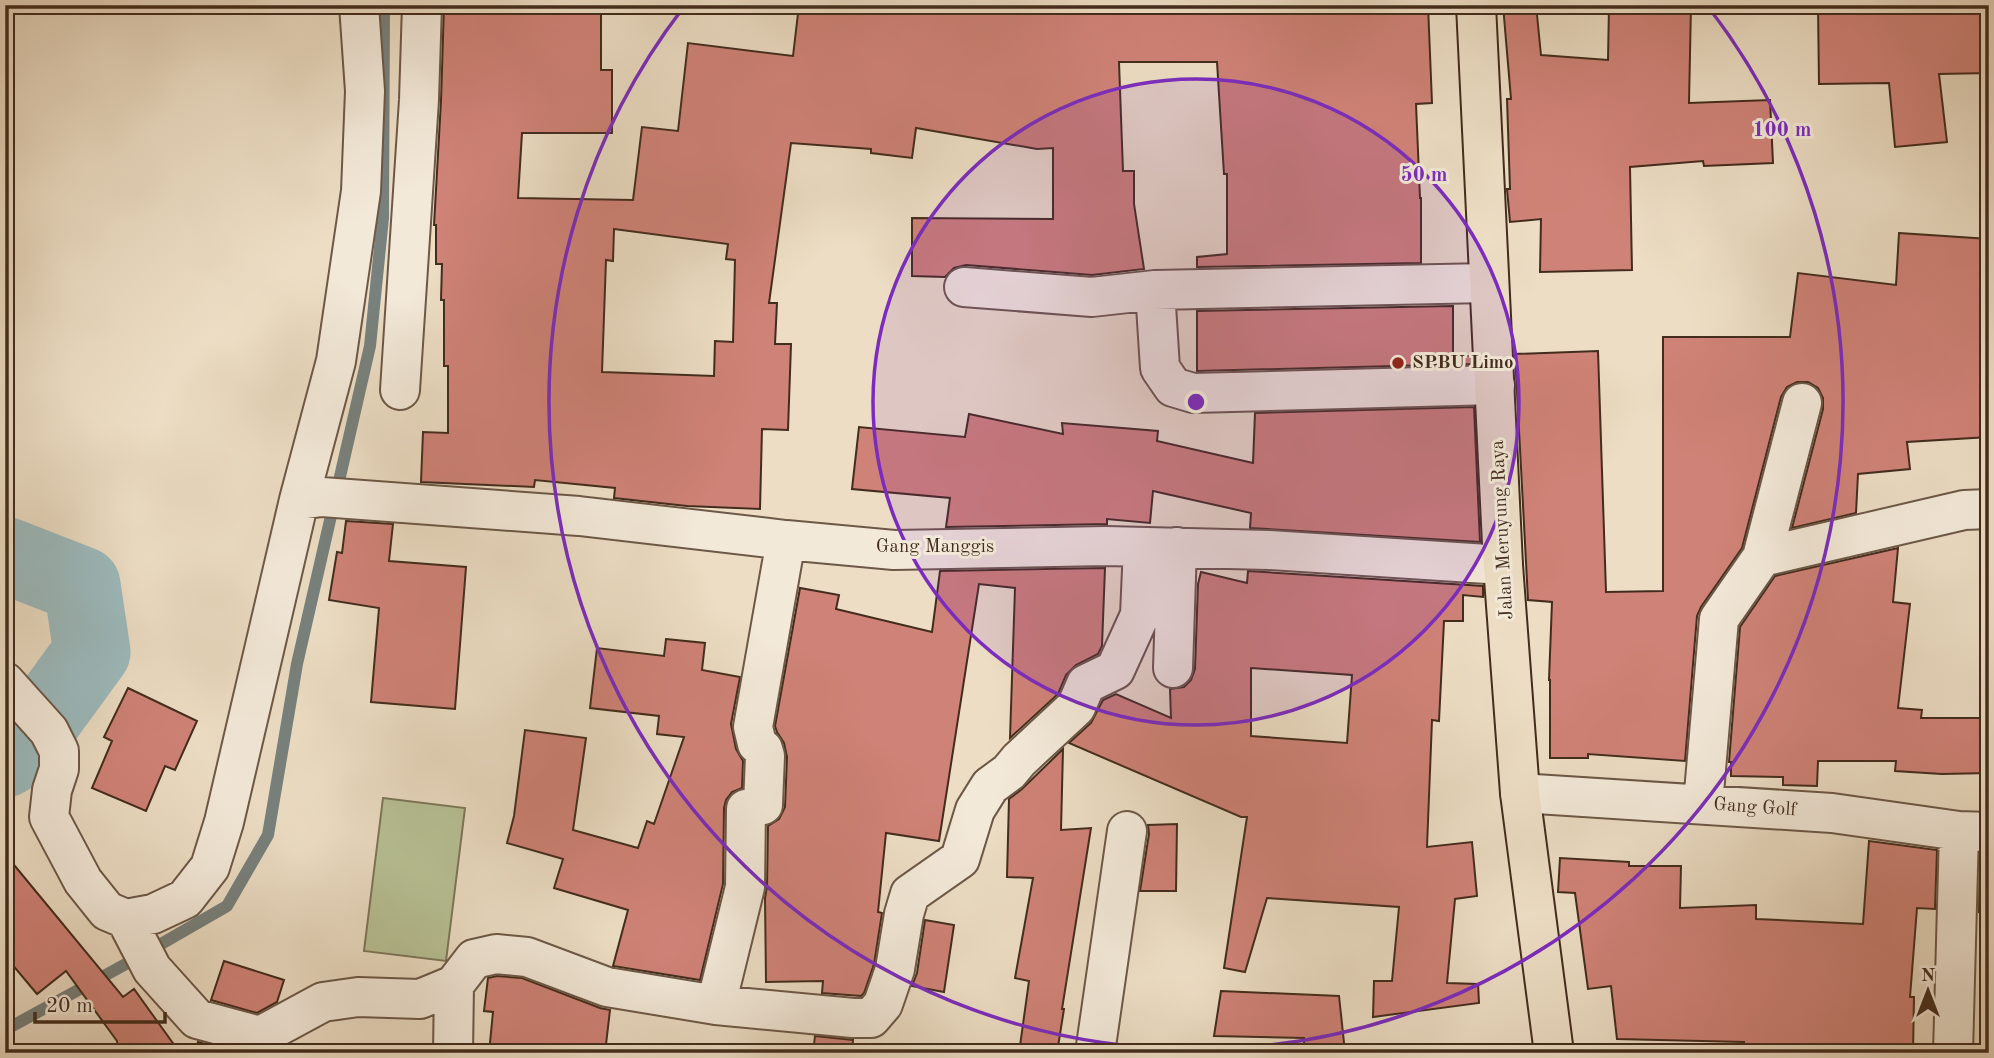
<svg xmlns="http://www.w3.org/2000/svg" width="1994" height="1058" viewBox="0 0 1994 1058" font-family="'Old Standard TT',serif">
  <style>
    .grass { fill: #b7c195; stroke: #7d7659; stroke-width: 2 }
    .lines { fill: none; stroke-linecap: round; stroke-linejoin: round }
    .stream { stroke: #78817d; stroke-width: 12 }
    .river { stroke: #9cbabd; stroke-width: 77 }
    .building { fill: #cf8277; stroke: #432c1d; stroke-width: 2; fill-rule: evenodd }
    .minor-casing { stroke: #6d5847; stroke-width: 42 }
    .major-casing { stroke: #432c1d; stroke-width: 42 }
    .minor { stroke: #f3e9d9; stroke-width: 38 }
    .major { stroke: #ecddc4; stroke-width: 38 }
    .ring { fill: none; stroke: #7b2cbf; stroke-width: 3.5 }
    .poi-dot { fill: #8f2418; stroke: #f3e9d9; stroke-width: 2.5 }
    .labels { text-anchor: middle; dominant-baseline: central; stroke-width: 6; stroke-linejoin: round; paint-order: stroke }
    .poi-label { font-size: 19px; font-weight: bold; fill: #432c1d; stroke: #f3e9d9; text-anchor: start }
    .street-label { font-size: 19px; fill: #432c1d; stroke: #f3e9d9 }
    .centre { fill: #7b2cbf; stroke: #f3e9d9; stroke-width: 3.5 }
    .ring-label { font-size: 21px; text-anchor: middle; font-weight: bold; fill: #7b2cbf; stroke: #f3e9d9; stroke-width: 6; stroke-linejoin: round; paint-order: stroke }
  </style>
  <rect width="100%" height="100%" fill="#ecddc4"/>
  <filter id="stains"><feTurbulence type="fractalNoise" baseFrequency=".00286" numOctaves="4"/><feColorMatrix values="0 0 0 0 .2 0 0 0 0 .09 0 0 0 0 .02 0 0 0 .5 -.17"/></filter>
  <radialGradient id="worn" r=".72"><stop offset=".6" stop-color="#630" stop-opacity="0"/><stop offset="1" stop-color="#630" stop-opacity=".3"/></radialGradient>
  <path class="grass" d="M383,798L465,808L446,961L364,951Z"/>
  <g class="lines">
    <path class="stream" d="M5,1030L135,959L227,906L268,835L297,664L370,346L383,218L384,5"/>
    <path class="river" d="M5,555L82,585L92,652L22,748L5,759"/>
  </g>
  <path class="building" d="M444,5L601,7V70H612V133H522L518,198L633,200L642,127L678,131L688,43L793,56L799,5H1428L1432,103L1416,104L1420,198H1421V263L1197,267V257L1227,254V174H1224L1217,62H1119L1123,171H1134V204L1144,269L1092,275L966,265L954,268L945,277L912,276V218L1053,219V148L1037,149L916,128L912,158L871,153V149L791,143L769,303H777L775,344H791L788,430L762,429L760,509L687,506L614,498L615,488L535,480L534,487L421,482L423,432L448,433V366H444V300H441L442,264H436V225H434L441,101ZM614,229L728,244L726,259L735,260L733,342L715,341L714,376L602,372L606,260L613,261Z
    M1503,5H1536L1541,55L1608,60L1609,5H1691L1689,103L1770,100L1773,163L1704,166L1703,161L1630,167L1632,270L1540,272L1541,219L1510,222L1507,189H1510L1507,99H1511Z
    M1818,5H1989V73L1939,74L1947,142L1895,147L1889,83L1819,84Z
    M1899,233L1989,239V437L1907,442L1910,469L1858,474L1856,513L1792,528L1823,409V398L1818,388L1808,382H1797L1787,387L1781,397L1742,548L1701,607L1697,616L1685,761L1588,754V758H1550V680H1549L1552,602L1528,600L1515,354L1598,351L1606,592L1663,591V337H1790L1798,273L1896,285Z
    M1453,306V356H1471V364L1197,371V311Z
    M1474,407L1480,542L1250,528L1251,513L1153,491L1150,523L1107,519V524L946,527L950,498L852,489L859,427L965,437L969,414L1063,434L1062,423L1158,431L1157,441L1253,463L1255,413Z
    M346,521L393,524L389,561L466,567L455,709L371,702L379,608L329,600L337,552L342,553Z
    M1898,548L1893,602L1910,604L1898,708L1922,710L1921,718H1989V773L1942,774L1895,771L1896,761H1818L1817,786L1783,785V777L1731,776V762H1729L1740,627L1775,576Z
    M1105,568L1102,646L1098,654L1076,665L1066,675L1058,694L1010,738L1015,588L979,584L939,841L886,833L878,912L882,913L874,964L864,993L861,996L822,993L823,981L766,982L765,898L767,887L768,826L779,819L785,807L787,757L784,743L777,732L775,726L800,588L839,595L836,609L932,632L940,571Z
    M1248,571L1483,586V597L1463,595V621H1444L1439,721L1432,720L1427,847L1472,842L1477,896L1455,899L1447,983L1478,984L1479,1003L1373,1017L1374,981H1392L1399,907L1267,898L1245,972L1224,968L1247,817H1241L1069,743L1091,723L1103,700L1116,694L1171,718L1170,689L1184,687L1191,680L1195,669L1198,584L1201,572L1247,583ZM1251,668L1352,675L1347,743L1251,736Z
    M666,639L705,643L702,670L740,677L731,724L736,749L743,761L742,788L732,792L726,800L724,808L723,884L700,980L613,966L628,910L554,888L563,859L507,843L514,816L525,730L586,738L573,830L638,848L647,821L654,824L684,737L657,734L659,716L590,708L597,648L664,656Z
    M128,688L197,721L175,770L165,766L146,811L92,788L112,741L104,737Z
    M1063,749L1061,830L1091,828L1062,1009H1064L1057,1053H1019L1029,981L1015,978L1033,878L1007,877L1009,799L1022,789Z
    M1177,824L1176,891H1140L1149,834L1148,825Z
    M1869,841L1937,850L1935,909L1917,908L1910,997H1914L1913,1053H1745L1744,1042L1617,1039L1611,986L1588,989L1575,893L1558,892L1560,858L1629,862V866H1681L1680,908L1756,905V919L1863,924Z
    M5,854L123,997L134,989L180,1053H118L117,1041L66,971L37,994L5,956Z
    M1980,854H1989V913L1979,912Z
    M925,920L954,925L944,992L912,986L917,973Z
    M224,961L284,980L277,1002L257,1013L211,1000Z
    M497,976L522,978L600,1008L610,1010L605,1053H489L493,1012L484,1011L488,978Z
    M1221,991L1339,996L1345,1052L1304,1050V1038L1214,1036Z
    M815,1036L853,1040L852,1053H813Z
    M198,1042L238,1053H194Z"/>
  <g class="lines">
    <defs>
      <path id="minor" d="M964,287L1092,297L1155,290L1488,283
        M1155,290L1160,368L1173,387L1193,393L1495,385
        M400,390L419,100L422,5
        M299,500L322,497L579,516L786,540L894,550L1106,546L1269,550L1503,565
        M1762,557L1802,403
        M1173,668L1177,547
        M5,682L49,731L59,751V769L52,790L49,817L83,881L107,911L126,919L153,914L185,899L210,867L224,822L299,500L336,361L361,191L365,91L359,5
        M1520,793L1832,813L1959,831L1989,832
        M1703,804L1719,619L1762,557L1964,510L1989,509
        M126,919L152,969L197,1019L260,1036L323,1002L358,997L420,999L454,985L474,959L496,954L527,957L607,987L716,1005L853,1018H871L883,1004L895,969L904,914L910,894L960,859L975,810L990,786L1009,772L1019,760L1076,707L1086,684L1115,670L1140,615L1143,547
        M716,1005L745,887L746,809L763,805L765,756L763,749L757,744L753,727L786,540
        M453,1053L454,985
        M1095,1053L1127,831
        M1953,1053L1959,831"/>
      <path id="major" d="M1476,5L1503,565L1520,793L1554,1053"/>
    </defs>
    <use href="#minor" class="minor-casing"/>
    <use href="#major" class="major-casing"/>
    <use href="#minor" class="minor"/>
    <use href="#major" class="major"/>
  </g>
  <circle cx="1196" cy="402" r="323" fill="#7b2cbf" fill-opacity=".12"/>
  <g class="ring">
    <circle cx="1196" cy="402" r="323"/>
    <path d="M1709 8A647 647 0 1 1 683 8"/>
  </g>
  <circle class="poi-dot" cx="1398" cy="363" r="7"/>
  <g class="labels">
    <g class="poi-label">
      <text x="1412" y="363">SPBU Limo</text>
    </g>
    <g class="street-label">
      <text transform="translate(1503 530) rotate(-93)">Jalan Meruyung Raya</text>
      <text x="935" y="547">Gang Manggis</text>
      <text transform="translate(1755 808) rotate(4)">Gang Golf</text>
    </g>
  </g>
  <circle cx="1196" cy="402" r="10" class="centre"/>
  <g class="ring-label">
    <text x="1782" y="136">100 m</text>
    <text x="1424" y="181">50 m</text>
  </g>
  <rect width="1994" height="1058" fill="none" stroke="#ecddc4" stroke-width="28"/>
  <rect x="7" y="7" width="1980" height="1044" fill="none" stroke="#432c1d" stroke-width="3.5"/>
  <rect x="14" y="14" width="1966" height="1030" fill="none" stroke="#432c1d" stroke-width="2"/>
  <g transform="translate(1928 991)" stroke="#f3e9d9" stroke-width="5" paint-order="stroke">
  <path d="M0-5L12 26L0 18L-12 26Z" fill="#432c1d"/>
  <text y="-10" font-size="19" font-weight="bold" text-anchor="middle" fill="#432c1d">N</text>
  </g>
  <path d="M35 1012v10h130v-10" fill="none" stroke="#432c1d" stroke-width="3.5"/>
  <text x="46" y="1012" font-size="21" fill="#432c1d" stroke="#f3e9d9" stroke-width="5" paint-order="stroke">20 m</text>
  <rect width="100%" height="100%" filter="url(#stains)"/>
  <rect width="100%" height="100%" fill="url(#worn)"/>
</svg>
